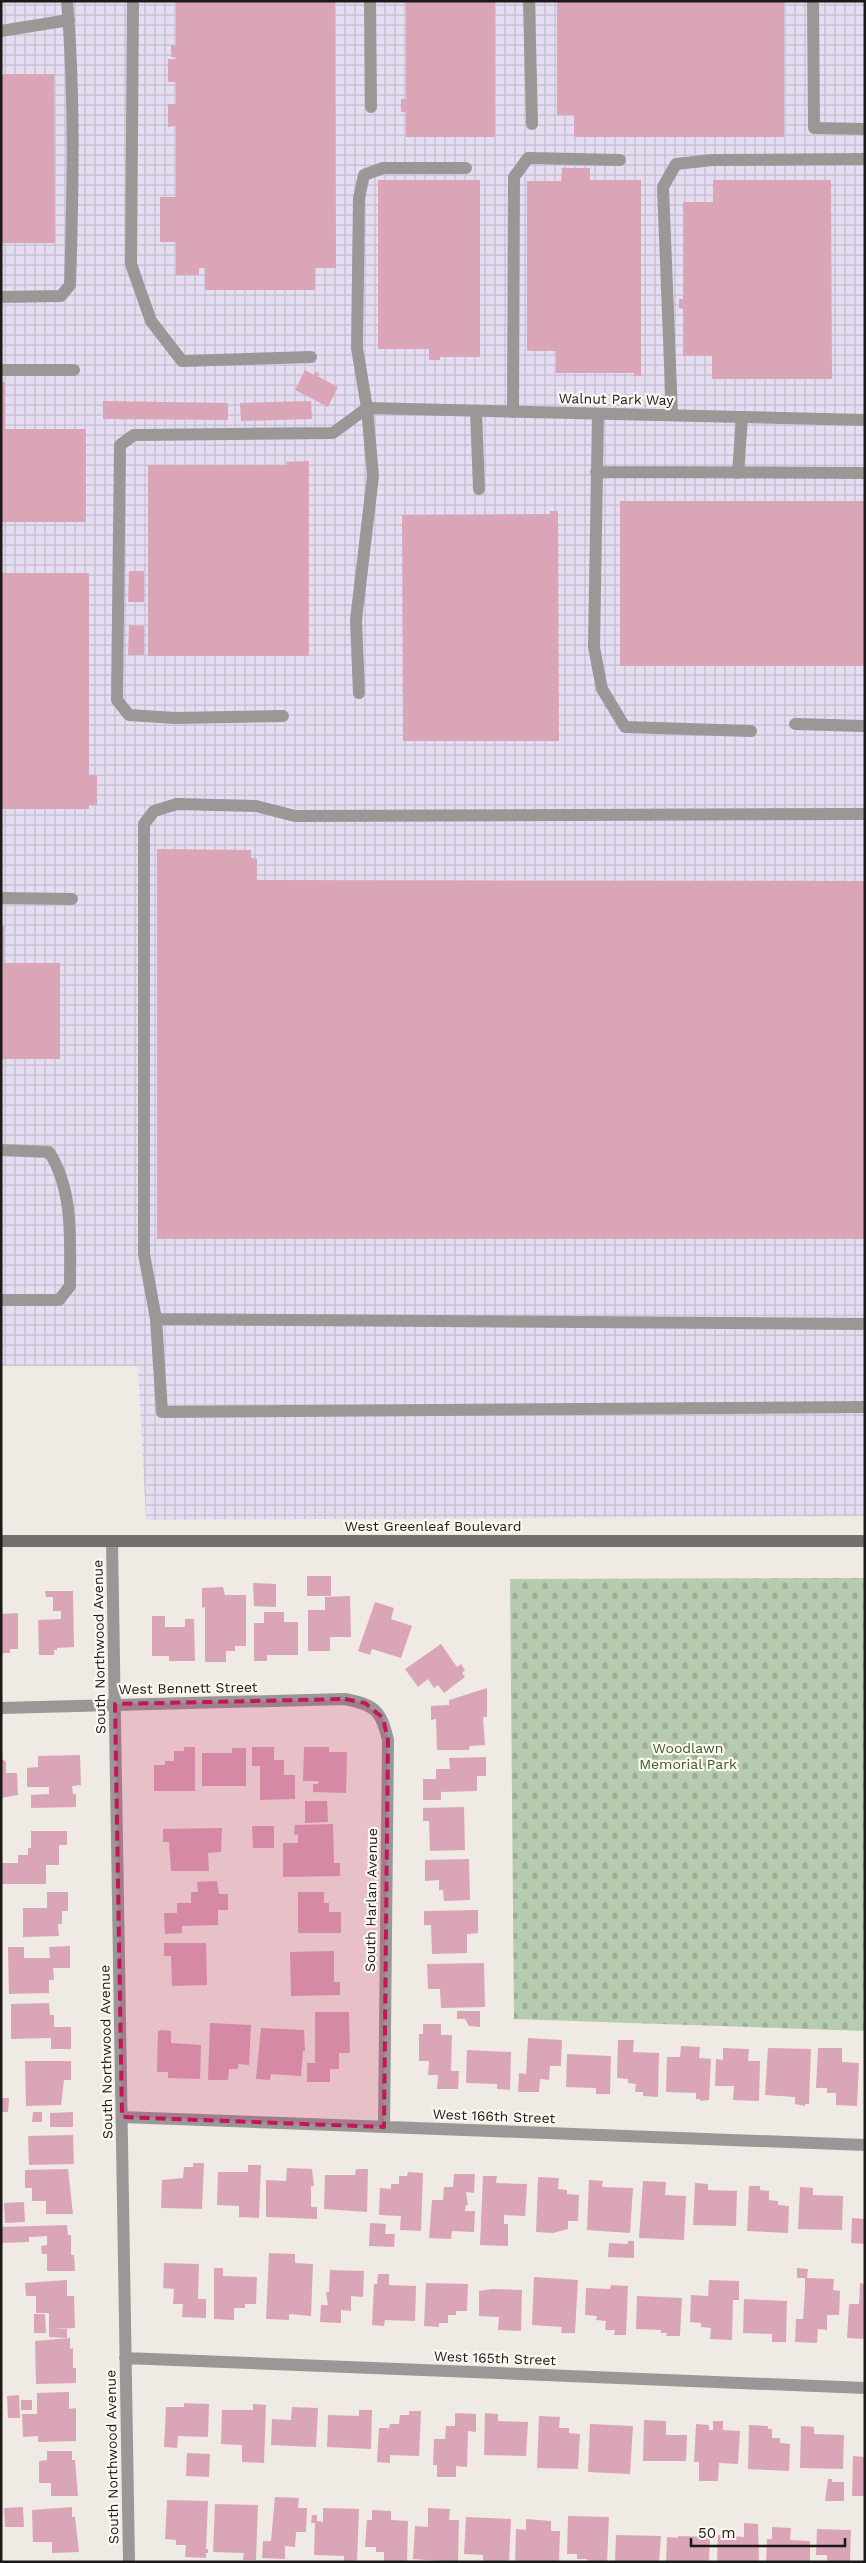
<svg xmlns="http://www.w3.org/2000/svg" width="866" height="2563" viewBox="0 0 866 2563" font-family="'Work Sans',sans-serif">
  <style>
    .industrial { fill: url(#industrial-grid) }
    .cemetery { fill: url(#cemetery-stones) }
    .building { fill: #dba5b8 }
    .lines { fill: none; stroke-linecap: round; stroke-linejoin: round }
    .lane { stroke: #9b9796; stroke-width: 12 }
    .street { stroke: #9b9796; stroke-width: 12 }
    .secondary { stroke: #75706e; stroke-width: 12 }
    .marked { fill: #c2185b; fill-opacity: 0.2; stroke: #c2185b; stroke-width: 4; stroke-dasharray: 10 6; stroke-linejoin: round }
    .labels { text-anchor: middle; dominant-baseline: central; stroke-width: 4.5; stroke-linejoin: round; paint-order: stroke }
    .street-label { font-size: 14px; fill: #1c1a18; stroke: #fdf8f1 }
    .park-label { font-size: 14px; fill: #375e24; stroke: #fdf8f1 }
  </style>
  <defs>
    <pattern id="industrial-grid" width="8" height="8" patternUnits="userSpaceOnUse" patternTransform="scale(1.25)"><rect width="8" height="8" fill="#e5ddf2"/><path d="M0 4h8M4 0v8" fill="none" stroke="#c4bdcf"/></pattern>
    <pattern id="cemetery-stones" width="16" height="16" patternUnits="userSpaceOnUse" patternTransform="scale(1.25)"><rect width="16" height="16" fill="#b7cbaf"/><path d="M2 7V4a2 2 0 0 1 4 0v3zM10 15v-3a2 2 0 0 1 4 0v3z" fill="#9dae96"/></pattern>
  </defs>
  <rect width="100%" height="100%" fill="#f0eae4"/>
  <path class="industrial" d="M1,1H865V1516L146,1520L138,1366H1Z"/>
  <path class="cemetery" d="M865,1578V2031L514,2019L510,1579Z"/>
  <path class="building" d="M176,1H335L336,268H315V290H205V268H199V275H176V242H160V197H176V126L168,127V104H176V82H168V59H176V57H171V45L176,46Z
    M406,1H495V137H406V112H401V99H406Z
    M557,1H784V137H574V115H557Z
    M1,74H54L55,243H1Z
    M562,168H590V180H641V376H634V373H556V351H527V181H561Z
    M378,180H480V357H440V360H429V349H378Z
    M713,180H831L832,379H712V356H683V309L679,308V299H683V202H713Z
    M305,370L314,375L315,372L319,373L317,376L338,387L328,407L295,390Z
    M1,382H5V429H86V522H1Z
    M103,401L228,403V420L103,419Z
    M311,401L312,419L241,421L240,403Z
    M309,461V656H148V465H287L286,462Z
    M620,501H865V666H620Z
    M550,511H558L559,741H403L402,515L550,514Z
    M129,571H144V602H128Z
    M1,573H89V775H97V805H89V809H1Z
    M129,625L144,626V655H128Z
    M157,849L251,850V858L257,859V880L865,881V1239H157Z
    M1,926H4V963H60V1059H1Z
    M307,1576H331V1596H307Z
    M253,1583L276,1584V1607L254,1606Z
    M223,1587L225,1595H246V1646H235V1651H226V1662H205V1607L202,1608V1588Z
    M45,1591H73L74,1647L57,1648V1650H54V1655H39L38,1620L61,1619V1611H53V1597H46Z
    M350,1596L351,1637H330V1651H308V1610H325V1597Z
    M375,1602L394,1608L391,1619L412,1626L401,1658L372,1649L370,1655L358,1651Z
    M264,1612H284V1622H298V1655H267V1661H254V1623H264Z
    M18,1613V1649H10V1653H3L1,1656V1614Z
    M152,1616H165V1627H185V1619H194L195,1661H169V1656H152Z
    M441,1644L457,1667L461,1664L465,1670L462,1673L465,1677L444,1693L438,1685L434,1688L428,1679L418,1687L405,1669Z
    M487,1688V1717H483L485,1745L470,1746L469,1750H437L436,1719L431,1720V1706L449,1705V1700Z
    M184,1747H195V1791H154V1765H165V1761H174V1751H184Z
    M252,1747H274V1760H284V1775H295V1799L260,1800V1766H252Z
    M304,1747H329V1752H347L346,1793L313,1792V1784H318L319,1781H303Z
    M232,1748H246V1786H202V1753H232Z
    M80,1755L81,1785L72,1786L73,1794H76V1807L31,1808V1795L49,1794V1787H27V1768L38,1767V1756Z
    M486,1757V1776H477V1791L441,1792V1800H423V1779H436V1769H450L449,1758Z
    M1,1758L6,1762V1773H17L18,1795L1,1798Z
    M305,1801H327L328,1822L305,1823Z
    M464,1807L465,1850L430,1851L429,1821H423V1808Z
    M333,1824L334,1863H340V1876L283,1877V1843H298V1834L294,1835L295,1825Z
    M252,1826H274V1848H253Z
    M222,1828L221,1852L208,1853L209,1871H171L169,1842H163V1829Z
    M31,1831H67V1845H59V1865H46V1884H2L1,1863H18V1855H28V1848H31Z
    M469,1859L470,1900L444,1901L443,1890H439V1880L425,1881V1860Z
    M217,1881L219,1894H228V1910H218V1925L182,1926V1933L165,1934L164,1913H177V1903H191V1892H198L197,1882Z
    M47,1892H68V1911H62V1924H58L59,1936L23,1937V1908H47Z
    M298,1892H324V1903H329V1912H341V1933H298Z
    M478,1910V1933L467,1934V1953L432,1954L431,1925H424V1911Z
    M164,1943H206L207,1985L172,1986L171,1956H164Z
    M70,1946V1968H53L54,1980H49V1993L9,1994L8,1947H24V1958H50L49,1947Z
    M334,1951V1982H340V1995L291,1996L290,1952Z
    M484,1963L485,2007L441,2008L440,1989H428L427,1964Z
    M49,2003L50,2015H54V2027H71V2049H51V2038L11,2039V2004Z
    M457,2011H480V2027L469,2026L465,2019H457Z
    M315,2012H349L350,2053H339V2069H330V2082H307V2063H315Z
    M210,2023L251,2025L249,2065L238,2064V2069H229L228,2080H208Z
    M423,2024H441V2035H452L451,2071H459L458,2089H437L438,2075H428L429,2061H419V2034H423Z
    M261,2028L304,2030L305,2051H303L301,2076L271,2074L270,2080L256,2079Z
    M162,2030L171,2031V2043L201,2045L200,2079L168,2078V2072H157L158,2031Z
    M528,2038L562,2040L561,2066H550L549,2080L540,2079L539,2092H518L519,2073L526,2074Z
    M618,2040H634L633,2052L659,2053L658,2097L643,2096V2092H635L636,2084L628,2083V2079L617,2078Z
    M681,2046L700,2047L699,2058L711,2059L709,2100L700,2101V2099H696V2093L666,2092L667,2057H680Z
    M723,2048L749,2049L748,2061H760L759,2101L733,2100L734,2086H715L716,2059L723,2060Z
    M768,2048L811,2049L809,2104H805V2106L795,2104V2097L765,2095Z
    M818,2048H842V2062L859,2063L857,2106L836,2105V2093H827V2088H816Z
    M467,2050L511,2052L510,2090L497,2089V2084L466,2083Z
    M567,2054L611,2056L610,2094H596V2088L566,2087Z
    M25,2061H71V2080H64L61,2105L26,2106Z
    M1,2098H9L8,2112H1Z
    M33,2112H42V2122H32Z
    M73,2112V2127H50V2113Z
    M73,2135L74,2164L29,2165L28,2136Z
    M193,2163H204L202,2209L161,2208L162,2180L183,2178L184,2167H193Z
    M248,2165H261L259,2218L239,2217V2206L217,2205L218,2172H248Z
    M287,2168L312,2169L314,2186H311V2207H317V2219L266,2217V2180L286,2181Z
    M68,2169L73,2214H46V2201H32V2188H25V2170Z
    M356,2169H368L367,2212L324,2209L325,2175H355Z
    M408,2172L423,2173L421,2231L400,2230L401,2216L379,2215L380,2188L391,2189V2184H399V2176H407Z
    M454,2174H475L474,2193L466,2192L468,2205H466L465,2211H475L474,2232L452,2231L451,2239L429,2238L432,2200H443L444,2187H453Z
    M483,2176H497L496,2183L527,2184L525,2216L504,2215V2224H508V2246L480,2245Z
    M538,2177L559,2178L558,2189L567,2190V2194L579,2195L578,2221H568V2229L553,2233L536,2232Z
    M589,2180L603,2181L602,2187L633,2188L630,2233L587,2230Z
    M643,2181L666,2182L665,2195L686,2196L684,2240L639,2238Z
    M695,2183L708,2184V2190L737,2191L736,2226L693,2225Z
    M749,2186H760V2190L769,2191V2200L778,2201V2205L789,2206L788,2233L747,2231Z
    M800,2187L813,2188V2195L843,2196L842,2230L798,2229Z
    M24,2202L25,2222L5,2223L4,2203Z
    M852,2218L865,2219V2244L851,2243Z
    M370,2223L386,2224L385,2234H395L394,2247L369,2246Z
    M67,2225L68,2235H71V2255H74L75,2271H47V2254H42L41,2246L47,2245V2236L29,2237V2242L1,2243V2227Z
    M628,2241H634V2258L608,2257L609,2243L628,2244Z
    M269,2253L295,2254V2263L313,2264L311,2316L289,2314V2320L266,2319Z
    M164,2263L199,2264L198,2299H206V2318L182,2317L183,2304H173L174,2289L163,2288Z
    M214,2268H223V2276L257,2277L256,2304H245V2308H234V2320L214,2319Z
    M797,2268L808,2269L807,2278L834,2279L833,2290L840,2291L839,2315H827V2330L818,2329L817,2343L795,2342L796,2319H803L805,2290V2278H797Z
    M330,2270L364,2271L363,2297L351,2296V2311L341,2310V2323L320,2322L321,2305H328L326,2292H329Z
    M378,2274H389V2285L416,2286L415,2321L385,2320L384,2326L372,2325L374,2284H377Z
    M534,2277L578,2280L575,2333H561L562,2327L532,2325Z
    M67,2280V2296H74L75,2328L52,2329H67V2338L49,2337V2313H36V2296H26L25,2283Z
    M709,2280L739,2281V2300H733L732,2340L710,2339L711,2328L701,2327V2323L690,2322L691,2295L708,2296Z
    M426,2283L468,2284L467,2311H456V2315H448V2323H439V2327L424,2326Z
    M860,2283L865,2284V2339L847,2338L849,2304H859Z
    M611,2285L628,2286L626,2335H614L615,2330H605L606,2321L596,2320L597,2316L585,2315L586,2288L610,2289Z
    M492,2289L522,2290L521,2331L498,2330L499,2317L479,2316V2291Z
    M637,2296L682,2298L680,2336H666L667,2333H661V2330L636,2329Z
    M744,2299L787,2301L786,2342H772V2334L743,2333Z
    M34,2314H45L46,2333H34Z
    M70,2338V2349L73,2348V2368H76V2383L36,2384L35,2341Z
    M69,2392V2409L76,2408V2441L38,2442V2436L23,2437L22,2414H37V2393Z
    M19,2395L20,2418H8L7,2396Z
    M21,2400H32V2410H21Z
    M184,2403L209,2404L208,2437L178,2436L177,2448L164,2447L166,2407H184Z
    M253,2404L266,2405L264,2463L242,2462V2445L221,2444L222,2410H253Z
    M292,2407L318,2408L316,2447L271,2445L272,2419L291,2420Z
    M359,2410H372L371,2449L327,2447L328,2415L359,2416Z
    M409,2411H421L419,2456L390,2455V2463L377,2462L379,2428H389L390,2424H399L400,2415H409Z
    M455,2413L476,2414V2432L468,2431L467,2467L456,2466V2477H437V2465H433L434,2439H445L446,2426H455Z
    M485,2413L498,2414V2421L528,2422L526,2456L484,2455Z
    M539,2416L560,2417L559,2428H569V2433L580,2434L578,2469L537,2468Z
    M644,2420L666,2421V2435H687L686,2461H643Z
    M713,2421H723V2430L740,2431L738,2464L719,2463L718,2481H699V2462H694L696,2424L709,2425V2430H713Z
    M590,2424L633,2426L630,2474L588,2472Z
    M749,2425L768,2426V2429H772V2438H780V2443L790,2444L789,2471L748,2469Z
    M801,2426L814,2427V2434L844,2435L843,2469L800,2468Z
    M47,2451H72V2460H75L78,2496H51V2483H39V2461L47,2460Z
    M187,2453L210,2454L209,2477L186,2476Z
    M853,2456L865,2457V2496H852Z
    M828,2479H832V2482H844V2501H825Z
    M275,2497L299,2498L298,2508H307L306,2532H296L295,2547L285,2546V2559L262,2558L263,2541H271Z
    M167,2500L208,2501L206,2549H208V2553H206V2558L185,2557L186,2545H176V2540L165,2539Z
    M215,2504L258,2505L256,2560H243L244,2553L213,2552Z
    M23,2507L24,2527H5L4,2508Z
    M72,2507V2517H75L79,2552L52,2553V2542H33L32,2510Z
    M323,2508L359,2509L357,2562H344V2556L314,2555L315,2523H311L312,2515H317V2521L323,2522Z
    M428,2508L450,2509L449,2520H459L458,2562L413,2559L415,2526L428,2527Z
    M372,2510L391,2511V2520L408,2521L407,2562H384V2552H376V2547H365L367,2520H372Z
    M568,2516L609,2517L607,2562H587V2559H577V2554H567Z
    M466,2517L511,2519L509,2562H483V2555L464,2554Z
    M526,2519L551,2521V2531H560L559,2562H515L516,2529L526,2530Z
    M744,2523L758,2524L759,2562H717L718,2535L744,2537Z
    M772,2527L791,2528L790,2540L810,2541V2562H766L767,2539H772Z
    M817,2529L851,2530L850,2562H827V2555H816Z
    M616,2535L661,2536L659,2562H615Z
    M678,2536L710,2537L709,2562H666L667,2537L678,2538Z"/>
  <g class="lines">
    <path class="lane" d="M133,1L131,264L151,321L182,361L311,357
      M370,1L371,107
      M529,1L532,124
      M813,1L814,128L865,129
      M1,31L69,20
      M1,297L61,296L70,285C73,190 75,96 67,1
      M1,370H74
      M476,411L479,489
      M513,412L514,177L528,158L620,160
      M598,414L594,647L602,689L625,727L751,731
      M672,415L663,187L676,164L712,160L865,159
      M596,472L865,473
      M738,473L742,417
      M359,693L356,620L373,476L367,408L357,348L359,198L364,175L383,168H466
      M283,716L175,718L129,715L117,700L120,445L134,435L333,433L367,408
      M795,724L865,726
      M865,814L295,816L256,806L177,804L154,811L144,824V1254L156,1319L865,1324
      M1,898L72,899
      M1,1150L49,1152C74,1190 70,1242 70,1286L59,1300H1
      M156,1319L162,1412L865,1407"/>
    <path class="street" d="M367,408L865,420
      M112,1541L129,2562
      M1,1708L345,1699C375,1705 381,1710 388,1740L384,2127
      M122,2117L865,2145
      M125,2358L865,2388"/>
    <path class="secondary" d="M1,1541H865"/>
  </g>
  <path class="marked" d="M345,1699L365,1703L383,1718L388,1740L384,2127L122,2117L115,1704Z"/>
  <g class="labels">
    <g class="street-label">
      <text transform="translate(616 399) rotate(1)">Walnut Park Way</text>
      <text x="433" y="1526">West Greenleaf Boulevard</text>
      <text transform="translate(99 1647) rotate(-91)">South Northwood Avenue</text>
      <text transform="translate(188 1688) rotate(-1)">West Bennett Street</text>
      <text transform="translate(371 1900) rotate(-89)">South Harlan Avenue</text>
      <text transform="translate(106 2052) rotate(-91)">South Northwood Avenue</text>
      <text transform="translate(494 2116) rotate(2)">West 166th Street</text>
      <text transform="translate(495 2358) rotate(2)">West 165th Street</text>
      <text transform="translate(112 2457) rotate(-91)">South Northwood Avenue</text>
    </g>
    <g class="park-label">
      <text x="688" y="1748">Woodlawn<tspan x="688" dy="16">Memorial Park</tspan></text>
    </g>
  </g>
  <rect width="866" height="2563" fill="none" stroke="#1c1a18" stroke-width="5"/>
  <path d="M691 2538v8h154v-8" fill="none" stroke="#1c1a18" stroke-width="2.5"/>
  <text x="698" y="2538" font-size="15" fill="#1c1a18" stroke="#fdf8f1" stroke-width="4" paint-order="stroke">50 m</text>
</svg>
